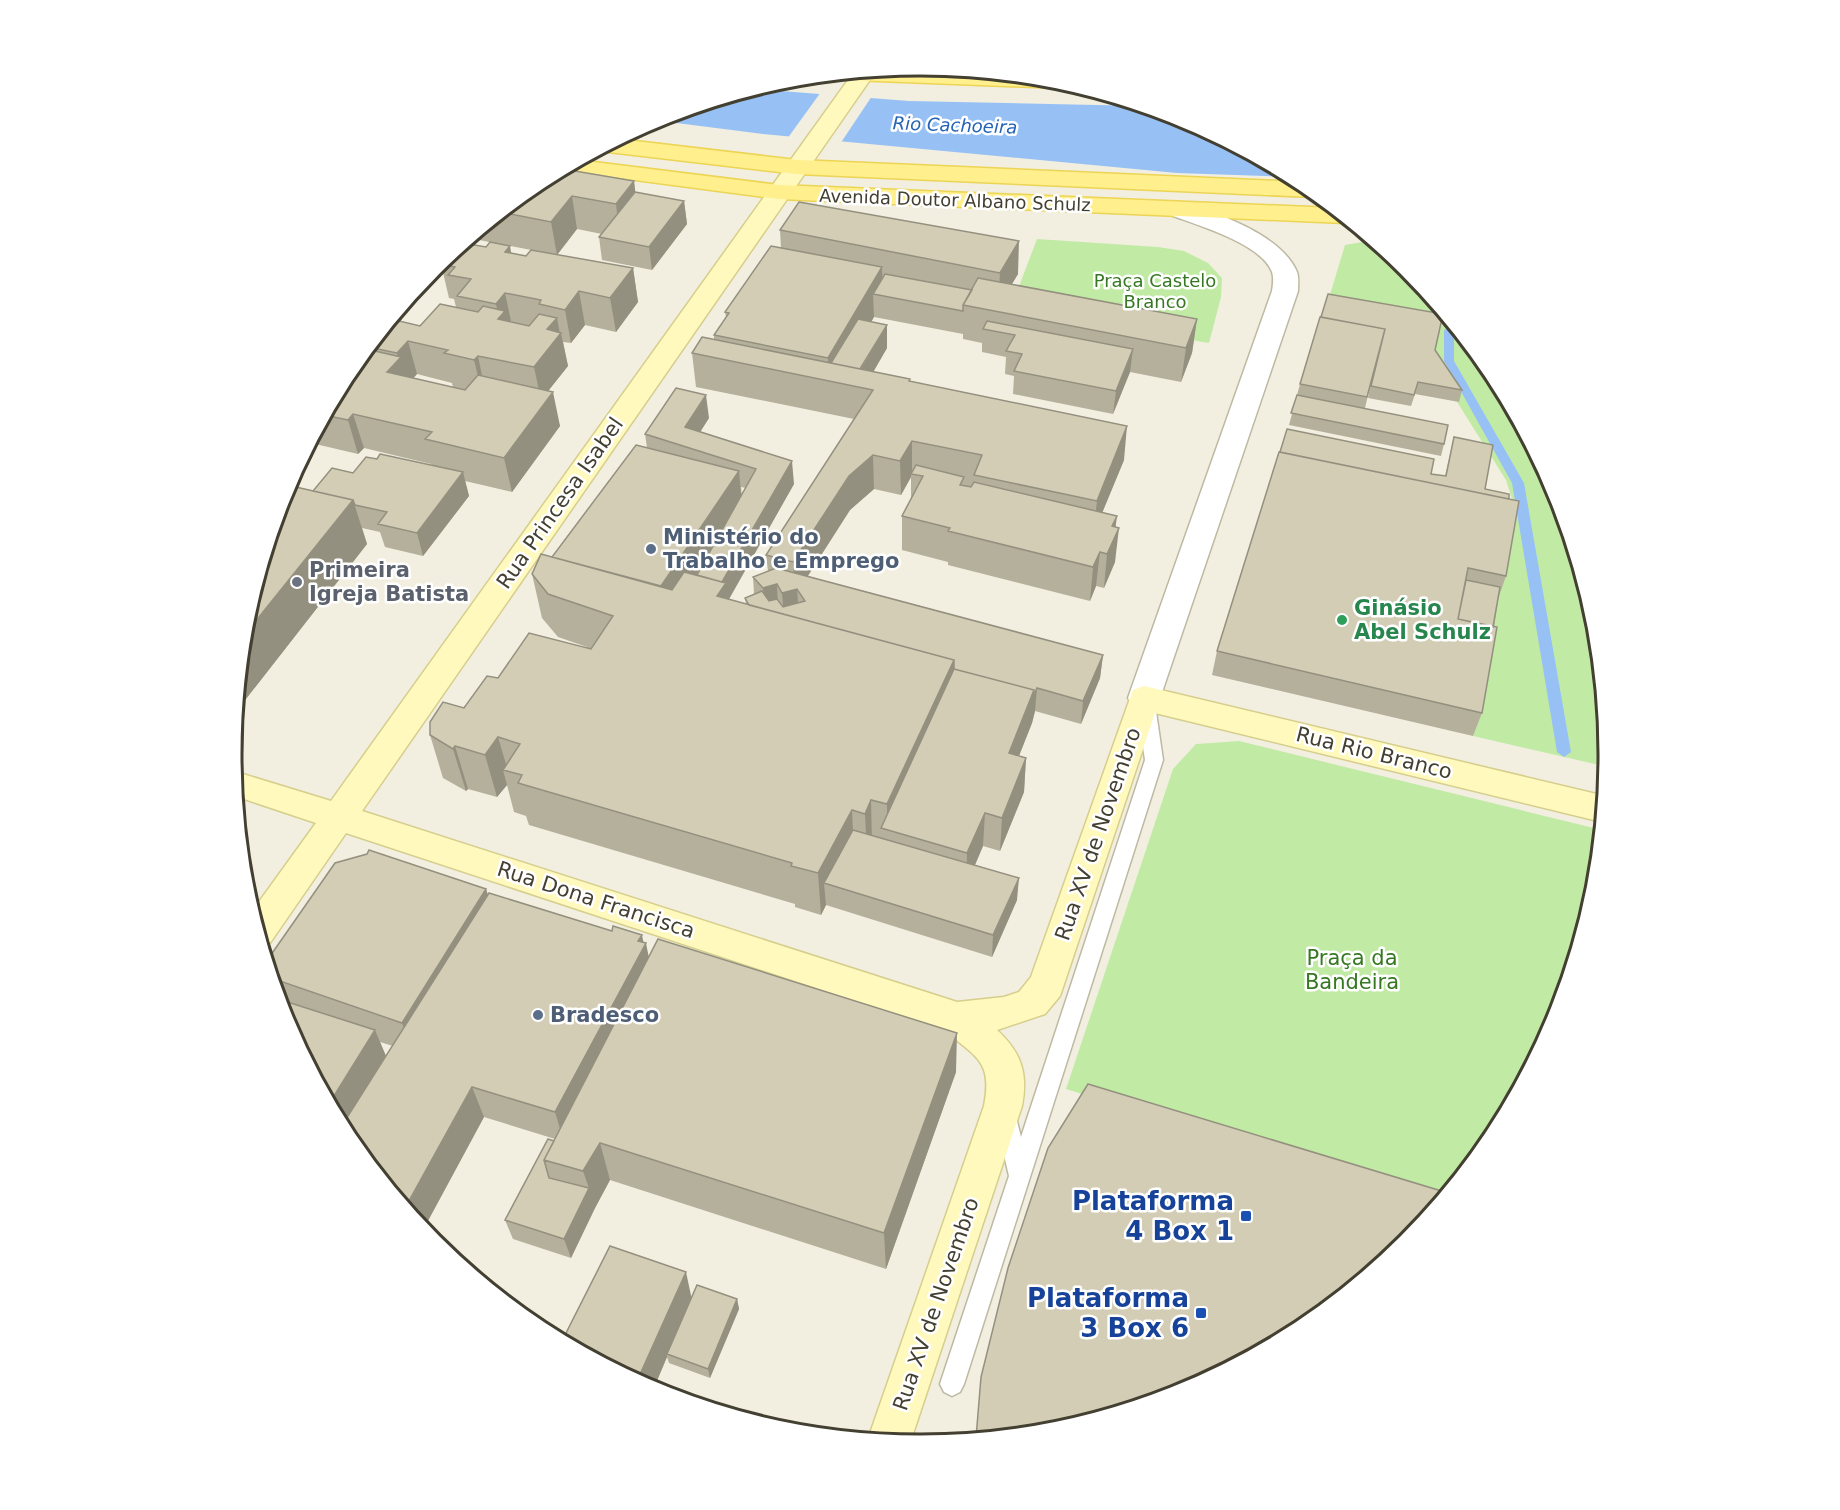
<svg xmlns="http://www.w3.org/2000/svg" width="1840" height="1510" viewBox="0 0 1840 1510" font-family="'DejaVu Sans',sans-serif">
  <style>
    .green { fill: #c1eaa5 }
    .water { fill: #97c1f5 }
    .pier { fill: #f2efe1 }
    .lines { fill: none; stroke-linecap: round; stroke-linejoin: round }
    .stream { fill: #97c1f5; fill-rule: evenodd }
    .lane-casing { stroke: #bdb9a3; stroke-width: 3 }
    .street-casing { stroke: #bdb9a3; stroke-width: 3 }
    .secondary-casing { stroke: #d6ce8c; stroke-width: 3 }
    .primary-casing { stroke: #ecd455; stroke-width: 3 }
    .lane { fill: #fff; fill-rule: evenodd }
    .street { fill: #fff; fill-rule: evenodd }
    .secondary { fill: #fff9be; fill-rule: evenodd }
    .primary { fill: #ffef8d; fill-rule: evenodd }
    .wall { fill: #b5b09c; fill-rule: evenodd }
    .shaded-wall { fill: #94907f }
    .building { fill: #d3cdb5; stroke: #94907f; stroke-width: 1.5 }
    .service-dot { fill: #5c6f8a; stroke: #fff; stroke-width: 2 }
    .worship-dot { fill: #6b7280; stroke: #fff; stroke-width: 2 }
    .leisure-dot { fill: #2e9e5b; stroke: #fff; stroke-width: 2 }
    .transit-dot { fill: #1a4fb4; stroke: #fff; stroke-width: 2 }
    .labels { text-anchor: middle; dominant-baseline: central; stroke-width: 5; stroke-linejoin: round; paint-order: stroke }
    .far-water-label { font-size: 18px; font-style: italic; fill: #2463b6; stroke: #fff }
    .far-street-label { font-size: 18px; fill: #433f31; stroke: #fff }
    .far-park-label { font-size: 18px; fill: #367822; stroke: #fff }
    .street-label { font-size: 21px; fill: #433f31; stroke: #fff }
    .service-label { font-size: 21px; font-weight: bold; fill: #4e5e75; stroke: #fff; text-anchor: start }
    .worship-label { font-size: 21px; font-weight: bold; fill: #5b616d; stroke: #fff; text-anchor: start }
    .leisure-label { font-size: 21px; font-weight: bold; fill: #27864d; stroke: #fff; text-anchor: start }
    .park-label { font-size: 21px; fill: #367822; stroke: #fff }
    .near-transit-label { font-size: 26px; font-weight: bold; fill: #164399; stroke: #fff; text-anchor: end }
    .rim { fill: none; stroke: #433f31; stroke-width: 3 }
  </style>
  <rect width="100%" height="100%" fill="#f2efe1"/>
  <path class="green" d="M1037,239L1158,247L1184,251L1208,263L1222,278L1221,297L1209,343L1010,310Z
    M1374,240L1407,268L1493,373L1557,492L1596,621L1609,755L1608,767L1473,736L1511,525L1516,512L1506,480L1432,362L1329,298L1345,245Z
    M1239,741L1602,830L1596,890L1556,1019L1493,1138L1440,1202L1066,1089L1173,769L1196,744Z"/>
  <path class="water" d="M754,89L909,101L1143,106L1184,119L1294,177L1177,173L763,134L653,120Z"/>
  <path class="pier" d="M821,92L872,96L840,144L787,139Z"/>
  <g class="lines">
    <path class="stream" d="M1449,327L1454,330V361L1524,483L1571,752L1564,757L1557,752L1512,483L1444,361V330Z"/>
    <defs>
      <path id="lane" d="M1146,699L1152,700L1155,705L1163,760L964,1384L960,1392L952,1396L944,1392L940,1384L1009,1176L995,1117L998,1110L1006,1108L1014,1110L1021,1137L1145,760L1137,705L1140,700Z"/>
      <path id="street" d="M1177,202C1214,211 1281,234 1297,272C1299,278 1298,285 1298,291L1160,698L1155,706L1144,710L1133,706L1128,698L1272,291C1273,285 1274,278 1272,272C1261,243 1196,225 1168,214L1165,209L1168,204Z"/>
      <path id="secondary" d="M872,71L874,74L362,811L957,1002L1004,997L1019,992L1031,977L1133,690L1144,686L1605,796L1602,822L1155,713L1060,996L1045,1014L997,1030C1022,1053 1028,1074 1022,1106L910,1443L868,1439L984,1106C993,1061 976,1057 944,1030L346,833L270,943L261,946L251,913L316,823L235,796L233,771L331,801L853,73Z"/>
      <path id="primary" d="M893,69C946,71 1019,69 1068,83L1059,88L852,80L844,78L842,74Z
        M618,139L797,160L1303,182L1319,195L1312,197L797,174L608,152L599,149Z
        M578,160L779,185L1335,208L1351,222L1344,223L779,199L559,170Z"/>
    </defs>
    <use href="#lane" class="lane-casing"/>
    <use href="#street" class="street-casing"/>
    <use href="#secondary" class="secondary-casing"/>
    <use href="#primary" class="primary-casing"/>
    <use href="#lane" class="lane"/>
    <use href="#street" class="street"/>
    <use href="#secondary" class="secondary"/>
    <use href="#primary" class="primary"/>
  </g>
  <path class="wall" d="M634,181L635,192L684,201L687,224L652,270L602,260L599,237L602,234L577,229L557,255L633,268L638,302L616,332L585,325L571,343L563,342L568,366L548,391L560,426L512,492L465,481L469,496L423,556L385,547L380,532L362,528L367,544L235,713L244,620L284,491L313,455L303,474L289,485L313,491L353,473L377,459L432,465L431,464L364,448L358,454L311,443L310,441L347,372L391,319L420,326L456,307L454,299L449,298L441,264L511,253L526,256L552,254L474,239L473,235L537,182ZM417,374L452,383L453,387L413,378Z
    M780,230L1018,274L1012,284L1197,319L1192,353L1181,382L1130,372L1113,414L1013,394L1014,376L1005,374L1006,357L982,352V343L963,339V334L874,317L871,322L887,325V348L873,372L910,379V382L1124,460L1102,513L1116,527L1115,562L1104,588L1096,586L1090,601L948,565V562L902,550V516L911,499V477L901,495L874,489L850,510L808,576L1103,655L1100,678L1081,724L1035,711L1032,723L1019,756L1026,758L1024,792L1000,851L983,846L975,865L1017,900L992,957L826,905L821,915L795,907V904L529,825L526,816L514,812L507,785L497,797L468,789L466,791L443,778L430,735L498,678L587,647L558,637L542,618L532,574L552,557L647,448L645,434L709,418L700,432L794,484L728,599L746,604L745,598L754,594L753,577L768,571L766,555L854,419L696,387L692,353L714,340V335L726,317L725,312L781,248ZM741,487L746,488L742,496Z
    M1435,350L1462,390L1459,402L1415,394L1411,406L1368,398L1370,387L1365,408L1444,444L1441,456L1289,425L1300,384Z
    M1454,437L1485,489L1509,499L1506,576L1498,599L1482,713L1473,736L1212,675L1217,651L1431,474L1445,476Z
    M486,889L488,895L644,942L649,957L956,1072L886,1269L610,1180L595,1208L571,1258L513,1239L505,1220L555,1139L484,1117L423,1230L347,1137L283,1018L266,962ZM380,1042L393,1046L386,1056Z
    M692,1297L737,1299L739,1309L710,1378L669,1363L667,1357L653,1390L562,1341Z"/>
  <path class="shaded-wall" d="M634,181L638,214L620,237L616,204Z
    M572,196L577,229L557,255L551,222Z
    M684,201L687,224L652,270L649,247Z
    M1019,241L1018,274L998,307L1000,273Z
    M510,246L516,280L505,252Z
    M882,267L883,296L873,294L874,317L839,375L828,373V358Z
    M633,268L638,302L616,332L610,298Z
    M579,291L585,325L571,343L565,310Z
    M505,293L512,326L498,319L499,318L496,304Z
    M557,318L560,334L561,333L568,366L541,400L534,367L547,329Z
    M1197,319L1192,353L1181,382L1186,348Z
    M887,325V348L864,388L855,379Z
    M408,341L417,374L408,384L387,372L398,359L397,353Z
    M1133,349L1130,372L1113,414L1116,391Z
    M478,356L485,390L482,393L474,360Z
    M553,392L560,426L512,492L504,458Z
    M706,395L709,418L690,448L685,427Z
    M353,414L364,448L358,454L348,420Z
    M1127,426L1124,460L1093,535L1097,501Z
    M310,441L313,455L303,474L285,489Z
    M912,441V474H911V477L901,495L900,461Z
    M873,455L874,489L850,510L798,591L797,589L799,613L784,616L782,593L795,590L793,562L849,476Z
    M792,461L794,484L728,601L712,599Z
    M739,471L742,505L664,623L659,589Z
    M463,472L469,496L423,556L417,533Z
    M353,500L367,544L235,713L243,637Z
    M1117,516L1114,539L1119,528L1115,562L1104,588L1107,554L1112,526Z
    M1100,552L1096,586L1090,601L1093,567Z
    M777,584L778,607L765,611L763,588Z
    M1103,655L1100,678L1081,724L1083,701Z
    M954,660V703L887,830V804Z
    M1037,688L1035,711L1032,723L1007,786L1009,753L1034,690Z
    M498,737L508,771L503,770L507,785L497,797L485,755Z
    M455,746L468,789L466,791L453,749Z
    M1026,758L1024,792L1000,851L1002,818Z
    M871,800L872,843L867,856L865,814Z
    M852,810L854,852L824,883L826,905L821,915L818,873Z
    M985,813L983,846L966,886L967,853Z
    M1019,878L1017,900L992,957L993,935Z
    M486,889L496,921L414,1054L402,1023Z
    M642,935L644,945L646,943L652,974L564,1142L555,1112L638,941Z
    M375,1030L388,1061L345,1133L329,1104Z
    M957,1033L956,1072L886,1269L884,1233Z
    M472,1087L484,1117L423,1230L405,1208Z
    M600,1143L610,1180L595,1208L571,1258L564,1239L589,1188L583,1171Z
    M686,1272L692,1300L667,1354V1357L653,1390L637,1381Z
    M737,1299L739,1309L710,1378L708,1369Z"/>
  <path class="building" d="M563,169L634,181L616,204L572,196L551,222L501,212L537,182Z
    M635,192L684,201L649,247L599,237Z
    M799,202L1019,241L1000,273L780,230Z
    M490,242L510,246L505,252L526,256L531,250L633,268L610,298L579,291L565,310L539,304L541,300L505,293L496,304L457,296L471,279L448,275L455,267L441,264L453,251L463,243L486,247Z
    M771,246L882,267L828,358L714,335L729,313L725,312Z
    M885,274L972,290L963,305V311L873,294Z
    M978,278L1197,319L1186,348L963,305Z
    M1328,294L1443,314L1435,350L1462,390L1418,382L1414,395L1371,386L1385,329L1321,317Z
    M440,304L478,312L483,306L505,311L498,319L529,326L539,314L557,318L547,329L561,333L534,367L478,356L474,360L444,353L448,350L408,341L397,353L368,347L391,319L420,326Z
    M1320,317L1385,329L1367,397L1300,384Z
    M858,319L887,325L860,369L831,363Z
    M987,321L1133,349L1116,391L1014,371L1022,354L1006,351L1015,335L983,329Z
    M702,337L910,379L909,381L1127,426L1097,501L974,475L982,455L912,441L900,461L873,455L849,476L793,562L766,555L873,390L692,353Z
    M366,349L401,357L387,372L465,390L478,375L553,392L504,458L425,439L432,432L353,414L348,420L324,415L347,372Z
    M676,388L706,395L685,427L792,461L722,582L697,575L756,469L645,434Z
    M1297,395L1448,425L1444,444L1291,413Z
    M1287,429L1434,459L1431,474L1446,476L1454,437L1493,445L1485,489L1509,494V499L1280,452Z
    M636,445L739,471L661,586L552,557Z
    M1279,452L1519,501L1506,576L1468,568L1458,619L1497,627L1482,713L1217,651Z
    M380,454L463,472L417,533L378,524L387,512L355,505L353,500L313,491L332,468L353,473L366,457L377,459Z
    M916,465L964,477L960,485L971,487L974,482L1117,516L1112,526L1119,528L1107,554L1100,552L1093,567L948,531L950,528L902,516L923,476L911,474Z
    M287,485L353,500L243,637L244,620L284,491Z
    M541,554L672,590L684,572L726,583L717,596L954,660L887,804L871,800L865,814L852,810L818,873L791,866L792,863L518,783L522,775L503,770L520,744L498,737L485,755L455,746L453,749L430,735V722L443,702L464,708L487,676L498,678L529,633L591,649L613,616L548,594L532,574Z
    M776,568L1103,655L1083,701L1037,688L1033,698L1034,690L954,669V660L749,605L745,598L762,591L769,601L777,599L783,607L805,601L797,589L782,593L777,584L763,588L753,577Z
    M1466,580L1500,587L1493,627L1458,619Z
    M954,669L1034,690L1009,753L1026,758L1002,818L985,813L967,853L881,828Z
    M853,830L1019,878L993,935L824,883Z
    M369,850L486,889L402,1023L271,978L266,962L335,863L367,854Z
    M489,893L612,931L613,926L642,935L638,941L646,943L555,1112L472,1087L405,1208L347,1137L341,1127Z
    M658,939L957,1033L884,1233L600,1143L583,1171L544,1160Z
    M278,999L375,1030L329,1104L283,1018Z
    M1088,1084L1448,1193L1407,1242L1302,1328L1183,1392L1054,1431L976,1438L981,1377L1008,1268L1048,1148Z
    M548,1139L554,1141L544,1160L549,1178L589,1188L564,1239L505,1220Z
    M610,1246L686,1272L637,1381L562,1341Z
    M697,1285L737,1299L708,1369L667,1354Z"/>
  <g class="service-dot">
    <circle cx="651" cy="549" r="6"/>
    <circle cx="538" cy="1015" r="6"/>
  </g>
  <circle class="worship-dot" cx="297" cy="582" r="6"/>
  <circle class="leisure-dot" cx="1342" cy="620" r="6"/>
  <g class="transit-dot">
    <rect x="1240" y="1210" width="12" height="12" rx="3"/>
    <rect x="1195" y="1307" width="12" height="12" rx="3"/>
  </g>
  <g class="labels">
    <g class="far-water-label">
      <text transform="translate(955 125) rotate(2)">Rio Cachoeira</text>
    </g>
    <g class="far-street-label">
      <text transform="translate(955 200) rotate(2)">Avenida Doutor Albano Schulz</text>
    </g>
    <g class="far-park-label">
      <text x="1155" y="280">Praça Castelo<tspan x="1155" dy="21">Branco</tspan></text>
    </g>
    <g class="street-label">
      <text transform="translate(560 503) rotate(-55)">Rua Princesa Isabel</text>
      <text transform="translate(1374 753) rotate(14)">Rua Rio Branco</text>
      <text transform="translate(1098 834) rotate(-71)">Rua XV de Novembro</text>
      <text transform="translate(596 900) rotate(18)">Rua Dona Francisca</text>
      <text transform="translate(936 1304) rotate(-71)">Rua XV de Novembro</text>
    </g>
    <g class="service-label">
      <text x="663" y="537">Ministério do<tspan x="663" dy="24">Trabalho e Emprego</tspan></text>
      <text x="550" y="1015">Bradesco</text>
    </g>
    <g class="worship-label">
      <text x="309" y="570">Primeira<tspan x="309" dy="24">Igreja Batista</tspan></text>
    </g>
    <g class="leisure-label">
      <text x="1354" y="608">Ginásio<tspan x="1354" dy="24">Abel Schulz</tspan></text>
    </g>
    <g class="park-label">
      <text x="1352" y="958">Praça da<tspan x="1352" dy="24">Bandeira</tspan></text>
    </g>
    <g class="near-transit-label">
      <text x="1234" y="1201">Plataforma<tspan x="1234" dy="30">4 Box 1</tspan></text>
      <text x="1189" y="1298">Plataforma<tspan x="1189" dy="30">3 Box 6</tspan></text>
    </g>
  </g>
  <path d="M0 0H1840V1510H0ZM920 76H920A678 678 0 0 1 1598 754V756A678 678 0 0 1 920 1434H920A678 678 0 0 1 242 756V754A678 678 0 0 1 920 76Z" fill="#fff" fill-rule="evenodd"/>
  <path class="rim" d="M920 76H920A678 678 0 0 1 1598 754V756A678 678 0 0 1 920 1434H920A678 678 0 0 1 242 756V754A678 678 0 0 1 920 76Z"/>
</svg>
